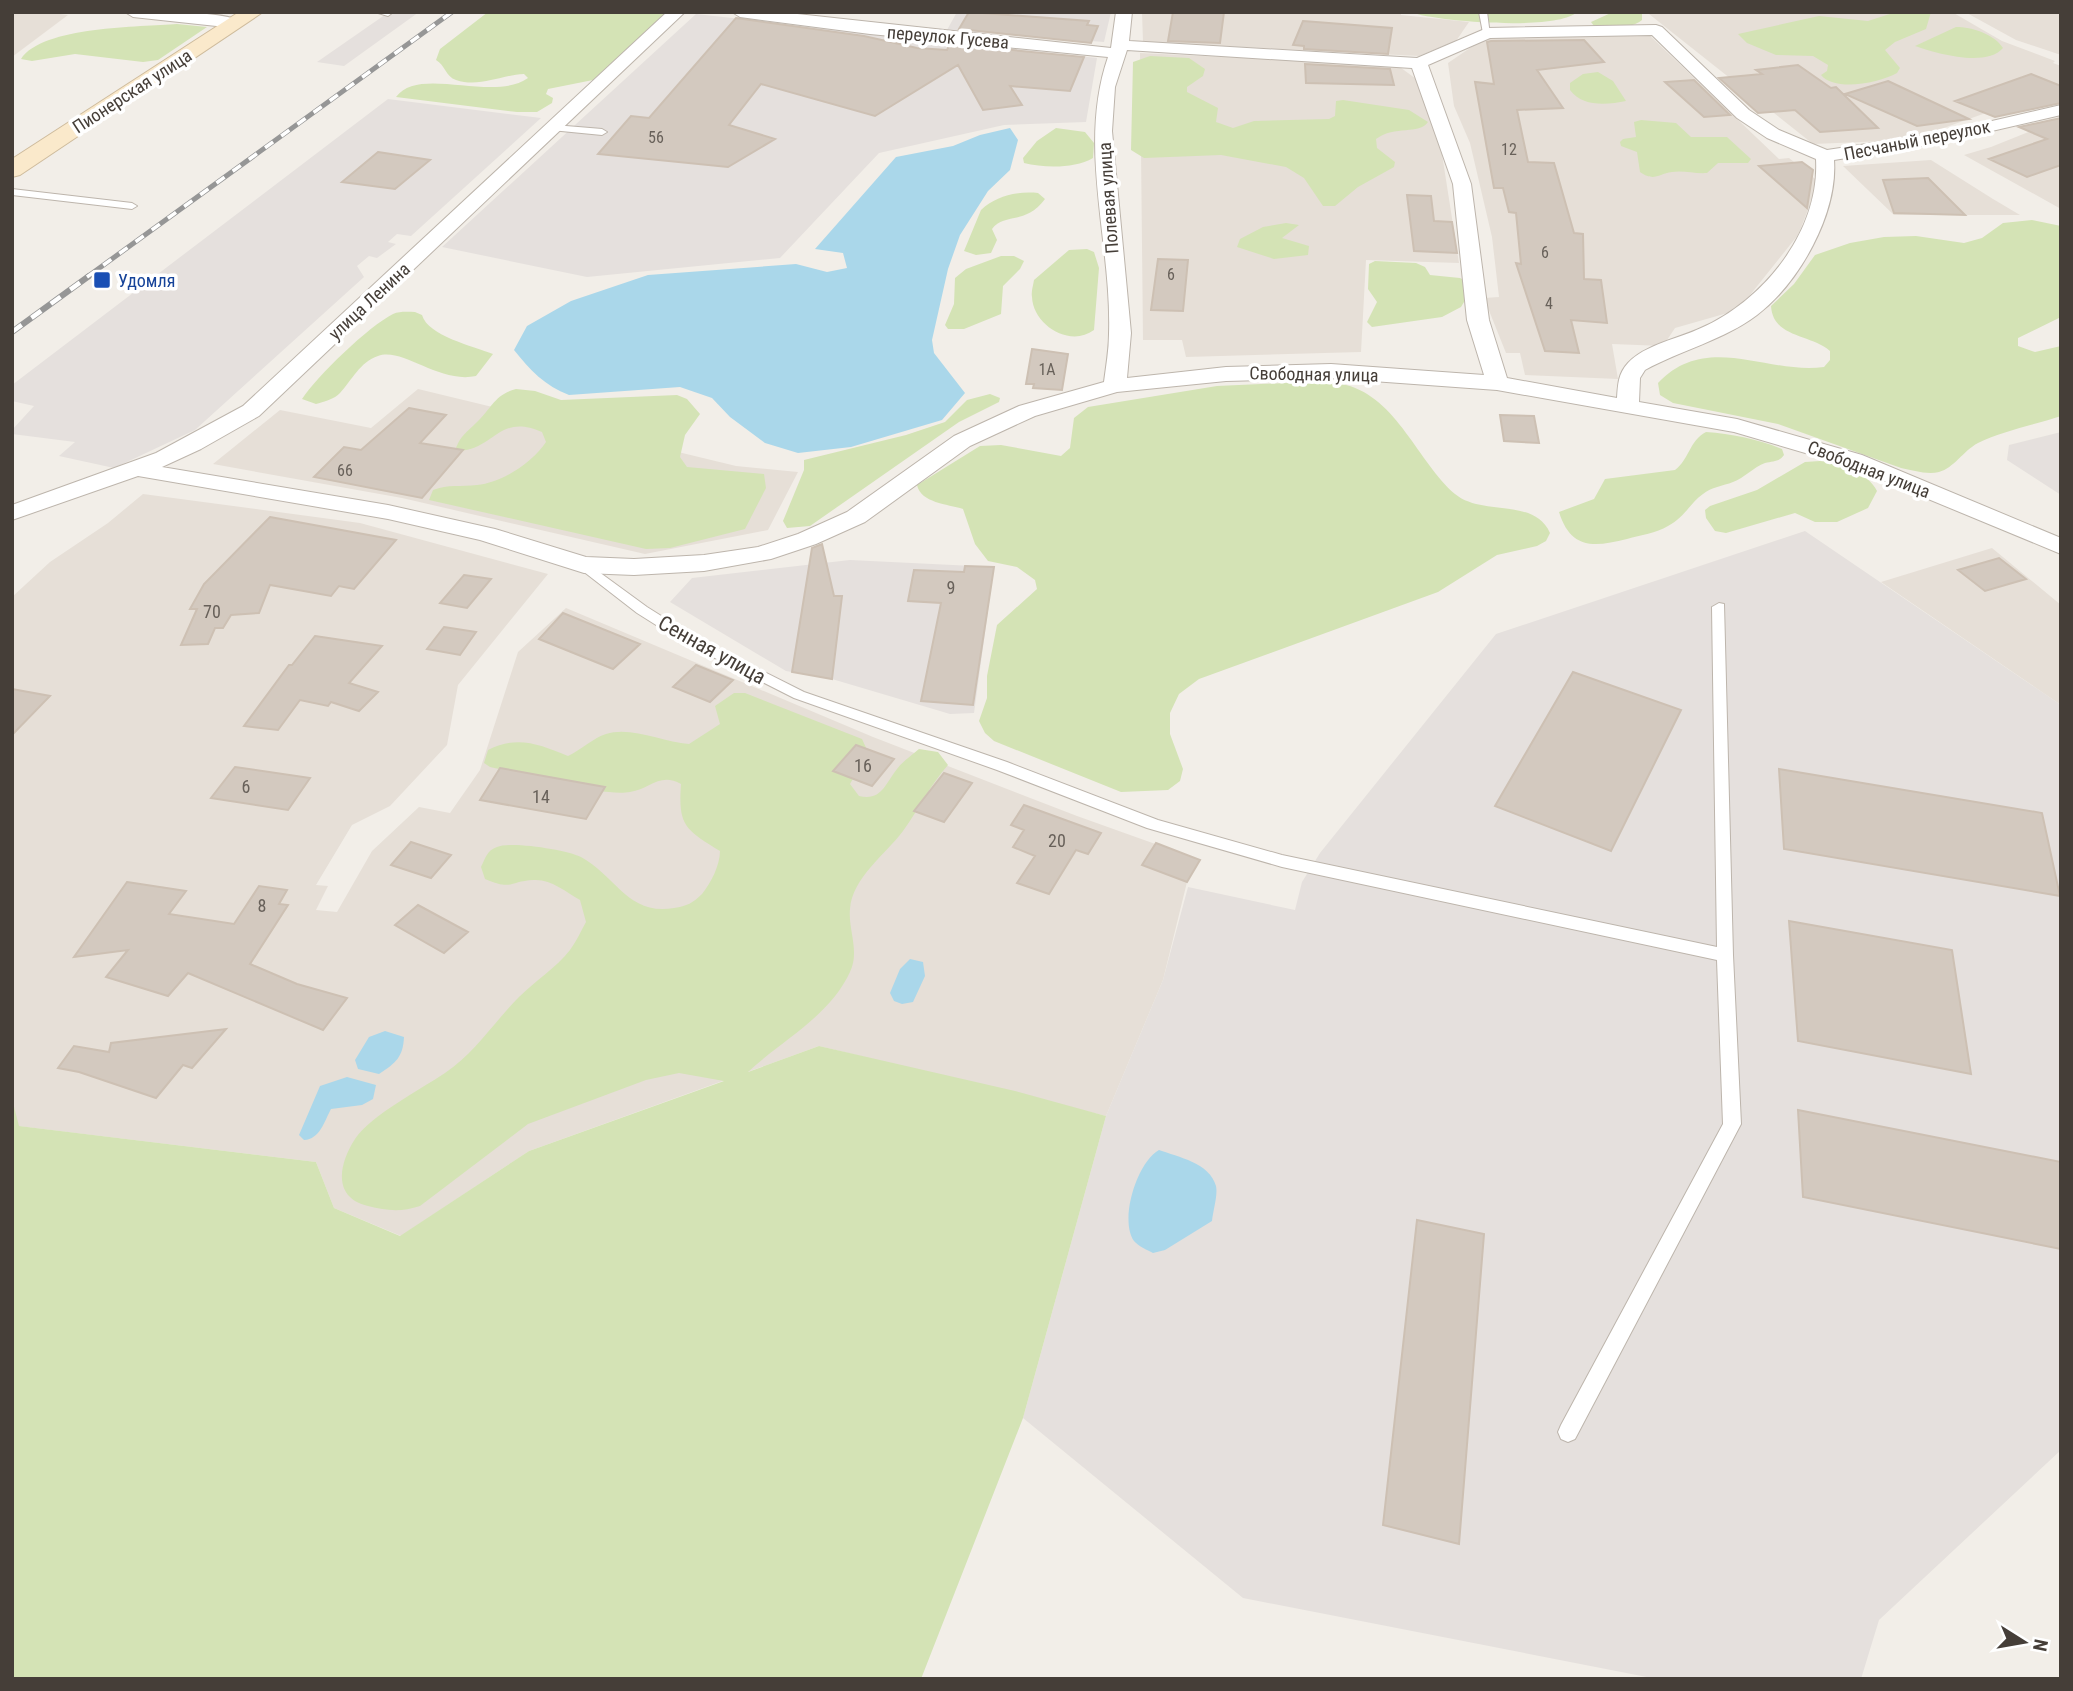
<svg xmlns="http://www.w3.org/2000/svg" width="2073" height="1691" viewBox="0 0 2073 1691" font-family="'Roboto Condensed',sans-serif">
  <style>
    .residential { fill: #e6dfd7 }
    .industrial { fill: #e5e0dd }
    .green { fill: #d4e3b5 }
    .water { fill: #aad7ea }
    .building { fill: #d3c9bf; stroke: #cdc0b3; stroke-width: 2 }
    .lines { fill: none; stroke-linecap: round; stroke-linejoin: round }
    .lane-casing { stroke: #bdb5ac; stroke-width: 2 }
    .street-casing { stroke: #bdb5ac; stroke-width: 2 }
    .secondary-casing { stroke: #cebb9c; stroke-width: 2 }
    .lane { fill: #fff; fill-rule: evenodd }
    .street { fill: #fff; fill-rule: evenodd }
    .secondary { fill: #fae9cb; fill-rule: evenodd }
    .rail-far1-casing { stroke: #969696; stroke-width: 5 }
    .rail-casing { stroke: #969696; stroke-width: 6 }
    .rail-far1 { stroke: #fff; stroke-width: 3.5; stroke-dasharray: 10; stroke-linecap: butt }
    .rail { stroke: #fff; stroke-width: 4.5; stroke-dasharray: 12; stroke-linecap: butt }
    .transit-dot { fill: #1a4fb4; stroke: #fff; stroke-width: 2.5 }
    .labels { text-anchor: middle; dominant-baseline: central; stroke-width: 7; stroke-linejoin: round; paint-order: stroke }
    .far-number-label { font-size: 16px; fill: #68615a }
    .far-street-label { font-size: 18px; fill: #453e38; stroke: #fff }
    .far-transit-label { font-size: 18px; fill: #164399; stroke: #fff; text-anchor: start }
    .number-label { font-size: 18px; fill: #68615a }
    .street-label { font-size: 21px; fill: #453e38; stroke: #fff }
  </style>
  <rect width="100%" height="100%" fill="#f2eee8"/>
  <path class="residential" d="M12,12H45L68,15L12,57Z
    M1142,12H1401V15L1469,22L1456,41L1419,56L1143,42Z
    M1652,12H1952L2002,41L2055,61L2053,63L2061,66V86L1910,140L1813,144L1649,14Z
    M1965,12H2061V55L2016,40Z
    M1647,33L1779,159L1789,158L1819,182L1798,235L1738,310L1675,328L1663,346L1612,344L1618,379L1525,375L1520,353H1506L1484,298L1499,297L1492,237L1470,143L1454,106L1448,63L1486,37Z
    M1140,53L1397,65L1419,81L1439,135L1459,263L1366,260L1361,352L1186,357L1182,340H1143Z
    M2061,119V209L1964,155L1991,147Z
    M1931,160L1993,199L2020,215H1894L1843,166Z
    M418,389L736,466L798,472L768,530L645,554L402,498L213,464L280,410L371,428Z
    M143,494L360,523L548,574L458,685L447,745L390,806L352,825L316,885L328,886L316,910L337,912L372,851L419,807L450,813L480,770L518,652L566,608L873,737L1077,816L1200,860L1187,882L1163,980L1106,1116L819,1046L529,1151L401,1236L334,1208L316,1162L18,1126L12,1099V597L50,562L108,523Z
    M1992,548L2061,605V705L1881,582Z"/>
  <path class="industrial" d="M389,12H419L344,66L317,62Z
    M957,12H1111L1104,42L947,30Z
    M696,14L1097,58L1086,122L1004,125L879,153L780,258L587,277L442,247Z
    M388,99L541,118L411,236L397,234L388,242L396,244L377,258L369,256L357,266L364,277L195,430L114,468L59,456L75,442L12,434V430L34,406L12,401V385Z
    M2061,432V495L2007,460L2009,445Z
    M1805,531L2061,705V1450L1879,1620L1861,1679H1657L1243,1598L1023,1418L1106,1116L1163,980L1188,887L1295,910L1302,882L1320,853L1496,634Z
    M850,560L994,567L974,713L950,714L832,679L786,671L670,602L692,578Z"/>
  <path class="green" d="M488,12H668L593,80L548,89L546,94L553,98L552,103L537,112H517L396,97C419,65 493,103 528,78L524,74C501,75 479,88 456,80C446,77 445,65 436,60L440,49Z
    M1410,12H1577C1558,31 1437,22 1410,12Z
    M1613,12H1642V20C1630,30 1609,27 1594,26L1591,22Z
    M1896,12H1931L1926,29L1895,42L1885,50L1900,68L1897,73C1879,83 1835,92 1821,75L1827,71L1828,65L1813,56L1776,55L1747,43L1738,34L1819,16L1868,21Z
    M177,24L207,27L158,60L143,62L75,54L32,61L21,59C42,26 141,27 177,24Z
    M1956,27C1972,27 1994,34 2003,48C1986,68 1935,53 1915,46Z
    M1150,56L1189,58L1205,69L1203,76L1187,87V92L1218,108L1216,122L1233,128L1254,121L1329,119L1335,116L1336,101L1343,100L1409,110L1428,122C1419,135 1395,125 1376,139L1377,148L1395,162L1394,167L1358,187L1335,206H1323L1304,178L1286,167L1221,155L1144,158L1131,150L1133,62Z
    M1598,72L1613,81L1626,101C1607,105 1582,107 1570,90V83L1583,74Z
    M1641,120L1676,123L1691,137H1727L1751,159L1748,163H1718L1707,173C1695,174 1683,170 1672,172C1658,174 1654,182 1640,172L1637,152L1621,146L1620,142L1623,139L1636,137L1634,122Z
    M1056,128L1085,132L1094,143L1093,158C1074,169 1044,168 1024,163L1023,158L1037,141Z
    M1038,193L1045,199C1025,226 1004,212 992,229L997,240L991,253L976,255L964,251L981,210C996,196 1017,191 1038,193Z
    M2032,220L2061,226V317L2018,338V346L2035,352L2061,346V416C2034,425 2003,431 1978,443C1963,451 1954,468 1939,472C1927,475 1912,470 1901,468L1778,424L1673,403L1660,395L1658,383C1707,331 1767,375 1824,367L1830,360V351C1810,334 1773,338 1771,306L1794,284L1815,255L1850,243L1884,237L1916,236L1964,243L1982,238L2003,223Z
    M1286,223L1299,225L1282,238L1309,246L1308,255L1274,259L1237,247L1240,239L1263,227Z
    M1087,249L1094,252L1099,268L1094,330C1070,348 1033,325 1032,297C1031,292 1033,286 1034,280L1069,250Z
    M1001,256H1014L1024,261L1020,269L1003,286L1001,314L964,329H948L945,325L954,304L955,278L966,269Z
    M1375,261L1416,263L1425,267L1430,275L1460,278L1464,280L1467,297L1461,307L1442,317L1372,327L1367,322L1377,302L1368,289L1369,264Z
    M415,312L422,315C428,336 473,346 493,354L476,376C439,384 403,347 378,356C360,362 352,380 340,393C335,399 323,402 316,404L302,399C317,376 369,326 393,314C400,311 408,312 415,312Z
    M1308,382C1320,383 1334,382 1346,385C1397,398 1418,462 1455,494C1483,517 1534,497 1550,533L1546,541L1537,546L1497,555L1438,592L1199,679L1179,694L1170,713V734L1183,769L1180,781L1168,790L1121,792L994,741L985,733L979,721L987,698V676L997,625L1037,589L1035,580L1017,567L988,561L975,544L963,509C947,504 921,503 917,485L980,446L1001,445L1061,456L1070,448L1074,418L1088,407L1217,386Z
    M516,389L535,391L561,400L677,395L687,399L700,414L685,435L680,457L687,467L764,474L766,488L745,529L670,548L646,549L429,500L433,490C448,484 461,487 477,485C502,483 533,462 546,442L542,432C499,413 495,449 459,451L456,448C461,435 467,432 477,422C492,408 494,395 516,389Z
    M990,394L1000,398L999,402L959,422L810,526L787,528L783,521L804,470V460L906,435L945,422L967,400Z
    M1706,432C1732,434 1758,439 1782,449L1784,455C1779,462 1773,461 1765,463C1754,467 1744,478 1733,482C1723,486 1711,487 1703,494C1690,503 1685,517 1668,526C1656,533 1641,535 1627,539C1594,547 1571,550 1559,512L1594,499L1605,479L1675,470C1689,460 1689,441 1706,432Z
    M1820,461C1840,464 1868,472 1877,491L1868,508L1837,522H1815L1795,513L1726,533L1715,531L1706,518L1705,510L1710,506L1757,490L1805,462Z
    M734,693H745L862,739L868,752L850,784L859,796C882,801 885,784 897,769C903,761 912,755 919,749L938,752L948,765C930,785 919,809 903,831C886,854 852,878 850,909C848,930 860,951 850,972C829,1017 782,1040 748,1072L819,1046L1015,1091L1106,1116L1023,1418L921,1679H12V1099L19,1126L316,1162L334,1208L400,1236L529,1151L724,1081L679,1073L646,1080L528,1124L420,1206C402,1212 387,1211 368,1206C333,1198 338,1165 355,1139C371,1115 420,1090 445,1073C475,1053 494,1022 519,997C535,981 556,968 570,950C576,942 581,931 586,922L580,900C566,892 551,879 534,880C509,881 513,891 485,879L481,867C485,859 487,850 497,847C511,841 567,850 581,857C616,876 628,916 674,908C687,906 693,903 702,894C711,883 720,865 720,851C685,829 678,826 681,784C660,772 650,789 630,792C602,797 522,774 490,767L484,763L488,750C517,735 539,744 568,756C581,750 593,738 606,734C631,726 663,742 689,744L720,724L715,706Z"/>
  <path class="water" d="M1010,128L1018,140L1010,170L988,191L960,235L948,269L932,340L934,353L965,393L942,420L851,447L798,453L765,443L730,417L712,398L680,387L569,395C545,386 530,370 514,350L527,326L571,301L648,275L796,264L827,272L847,268L843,253L815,249L896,157L953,146L980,135Z
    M910,959L923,962L925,976L913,1002L902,1004L894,1001L890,993L900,969Z
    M385,1031L404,1037C403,1057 396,1063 379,1074L358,1069L355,1060L369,1037Z
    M347,1077L376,1085L373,1099L362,1105L331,1109C324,1122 320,1139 304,1140L299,1135L320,1086Z
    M1159,1150C1178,1157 1210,1163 1216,1186C1218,1195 1213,1211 1212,1221L1165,1250L1153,1253C1147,1250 1138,1246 1134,1241C1119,1220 1137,1162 1159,1150Z"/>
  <path class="building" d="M969,12L1089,21L1087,25L1098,26L1091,43L959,29Z
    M1173,12H1224L1220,43L1168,41Z
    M736,18L864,36L917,48L947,50L950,44L1084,57L1070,91L1010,86L1022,105L983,110L958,65L875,116L761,84L729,125L775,139L728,167L598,154L631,116L649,118Z
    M1303,21L1392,28L1388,54L1304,49V46L1293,45Z
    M1584,40L1604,62L1537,70L1563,108L1517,110L1528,162L1554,163L1574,233L1583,234L1584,279L1601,280L1607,323L1571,320L1579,353L1545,351L1516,263L1521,264L1516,213L1509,212L1503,188H1494L1475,82L1494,84L1487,42L1491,41Z
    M1305,64L1390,69L1394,85L1306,83Z
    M1798,65L1831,88L1836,87L1878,128L1820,132L1795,110L1758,113L1719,78L1762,74L1756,70Z
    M2031,74L2061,86V103L1995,117L1955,101Z
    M1694,80L1730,115L1704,117L1665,82Z
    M1888,81L1969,119L1917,126L1845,94Z
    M2061,118V165L2027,177L1989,159L2047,139L2019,127Z
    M378,152L430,160L395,189L342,182Z
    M1802,162L1813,170L1807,208L1759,166Z
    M1928,178L1965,215L1894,213L1883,180Z
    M1407,195L1431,196L1434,221L1452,222L1457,253L1414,251Z
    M1158,259L1188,260L1183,311L1151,310Z
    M1032,349L1068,354L1062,390L1033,388L1034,384H1026Z
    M409,408L446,415L420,443L463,450L422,498L314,477L344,447L361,450Z
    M1500,415L1534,416L1539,443L1504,441Z
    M270,517L396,540L354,589L339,586L331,596L270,585L259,613L231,615L223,628H215L208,644L181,645L197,609H190L204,584Z
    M822,544L834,596H842L832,679L792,672L812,548Z
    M1999,558L2026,579L1985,591L1958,570Z
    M965,566L994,567L973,705L921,701L941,603L908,601L914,570L964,572Z
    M464,575L491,579L467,608L440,603Z
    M563,613L640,644L613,669L539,639Z
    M444,627L476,632L460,655L427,649Z
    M315,636L382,646L349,683L378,692L359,711L331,702L328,706L300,700L278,730L244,726L289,665H292Z
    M696,665L733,680L710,702L673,687Z
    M1573,672L1681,710L1611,851L1495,806Z
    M12,689L50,696L12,735Z
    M856,745L894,759L872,786L833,771Z
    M235,767L310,778L288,810L211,798Z
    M500,768L538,775L605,787L586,819L480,800Z
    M1779,769L2042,813L2060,896L1784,849Z
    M944,773L972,783L944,822L914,811Z
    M1024,805L1101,833L1088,854L1076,850L1049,894L1017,883L1035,856L1013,847L1024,830L1011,825Z
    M411,842L451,855L431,878L391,865Z
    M1156,843L1200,860L1187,882L1142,865Z
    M127,882L186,891L169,914L234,924L259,886L287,890L279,904L288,905L250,964L297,984L347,998L323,1030L188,973L168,996L106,977L128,950L74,957Z
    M418,905L468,932L444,953L395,925Z
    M1789,921L1952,950L1971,1074L1798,1041Z
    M226,1029L192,1068L183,1065L156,1098L79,1072L58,1068L74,1046L109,1052L111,1043Z
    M1798,1110L2061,1162V1249L1803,1197Z
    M1417,1220L1484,1234L1459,1544L1383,1525Z"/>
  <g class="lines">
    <defs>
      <path id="lane" d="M375,12H392V13L388,16Z
        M1479,12H1487L1490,35L1483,33Z
        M554,125L602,129L607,132L602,135L551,130V126Z
        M12,189L132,203L137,206L132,209L12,195Z
        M584,561L647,607L693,636L804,692L1007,762L1158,820L1282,855L1717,947L1712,607L1719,603L1724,604L1733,955L1741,1124L1575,1439L1568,1442L1561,1439L1558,1432L1561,1425L1723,1124L1717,960L1282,867L1147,828L997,770L794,698L683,642L637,613L579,568V562Z"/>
      <path id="street" d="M125,12C147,12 230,10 243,23L235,28L133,17Z
        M667,12H685L259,416L201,449L162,467L388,505L495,529L586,557L634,559L704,555L758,547L798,534L847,512L954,436L1019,406L1104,382C1106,366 1109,350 1109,334C1112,242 1077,147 1108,57L870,34L740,17L732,12H779L1111,48L1116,12H1132L1129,41L1417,58L1487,28L1656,25L1662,27L1749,110L1779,130L1827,150L1940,133L2061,105V115L1940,143L1834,160C1838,214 1799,283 1757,315C1724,340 1681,350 1645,370L1640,378L1639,402L1737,419L1862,455L2061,538V554L1846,465L1734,432L1497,390L1331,378L1226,381L1117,392L1035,416L970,446L865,522L816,544L771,559L704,571L634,575L584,573L480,540L388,519L138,476L12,520V505L156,453L243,406ZM1652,35L1737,118L1767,138L1816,159C1820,231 1764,300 1701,328C1680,338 1644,345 1628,363C1618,374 1618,384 1617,398L1507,378L1489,320L1471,184L1428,65L1490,38ZM1127,50L1412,68L1453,184L1467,320L1484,375L1331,364L1226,367L1127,378L1131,333L1112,131L1115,87Z"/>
      <path id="secondary" d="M239,12H263L20,175L12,177V159Z"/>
    </defs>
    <use href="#lane" class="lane-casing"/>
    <use href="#street" class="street-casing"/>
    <use href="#secondary" class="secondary-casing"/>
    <use href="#lane" class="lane"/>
    <use href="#street" class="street"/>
    <use href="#secondary" class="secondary"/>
    <defs>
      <path id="rail-far1" d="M87,277L452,12"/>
      <path id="rail" d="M12,332L89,276"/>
    </defs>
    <use href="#rail-far1" class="rail-far1-casing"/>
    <use href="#rail" class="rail-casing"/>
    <use href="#rail-far1" class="rail-far1"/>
    <use href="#rail" class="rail"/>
  </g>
  <rect class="transit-dot" x="93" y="271" width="18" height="18" rx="3.5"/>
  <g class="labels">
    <g class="far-number-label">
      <text x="656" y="137">56</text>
      <text x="1509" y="149">12</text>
      <text x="1545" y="252">6</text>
      <text x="1171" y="274">6</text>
      <text x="1549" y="303">4</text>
      <text x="1047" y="369">1А</text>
      <text x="345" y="470">66</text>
    </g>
    <g class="far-street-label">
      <text transform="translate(948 37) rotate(5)">переулок Гусева</text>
      <text transform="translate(132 91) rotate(-33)">Пионерская улица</text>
      <text transform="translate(1917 140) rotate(-11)">Песчаный переулок</text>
      <text transform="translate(1108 198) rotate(-94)">Полевая улица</text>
      <text transform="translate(369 301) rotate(-43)">улица Ленина</text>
      <text transform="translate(1314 374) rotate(1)">Свободная улица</text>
      <text transform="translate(1869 469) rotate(21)">Свободная улица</text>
    </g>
    <g class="far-transit-label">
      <text x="118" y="280">Удомля</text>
    </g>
    <g class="number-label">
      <text x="951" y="587">9</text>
      <text x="212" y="611">70</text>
      <text x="863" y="765">16</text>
      <text x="246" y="786">6</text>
      <text x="541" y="796">14</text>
      <text x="1057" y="840">20</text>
      <text x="262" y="905">8</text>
    </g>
    <g class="street-label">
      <text transform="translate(712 650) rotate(29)">Сенная улица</text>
    </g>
  </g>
  <rect width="2073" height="1691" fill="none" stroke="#453e38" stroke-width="28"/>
  <g transform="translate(2024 1642) rotate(101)" stroke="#ffffff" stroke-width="5" paint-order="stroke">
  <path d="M0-5L12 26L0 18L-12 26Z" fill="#453e38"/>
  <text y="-10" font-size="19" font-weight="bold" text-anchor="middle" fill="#453e38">N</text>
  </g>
</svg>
